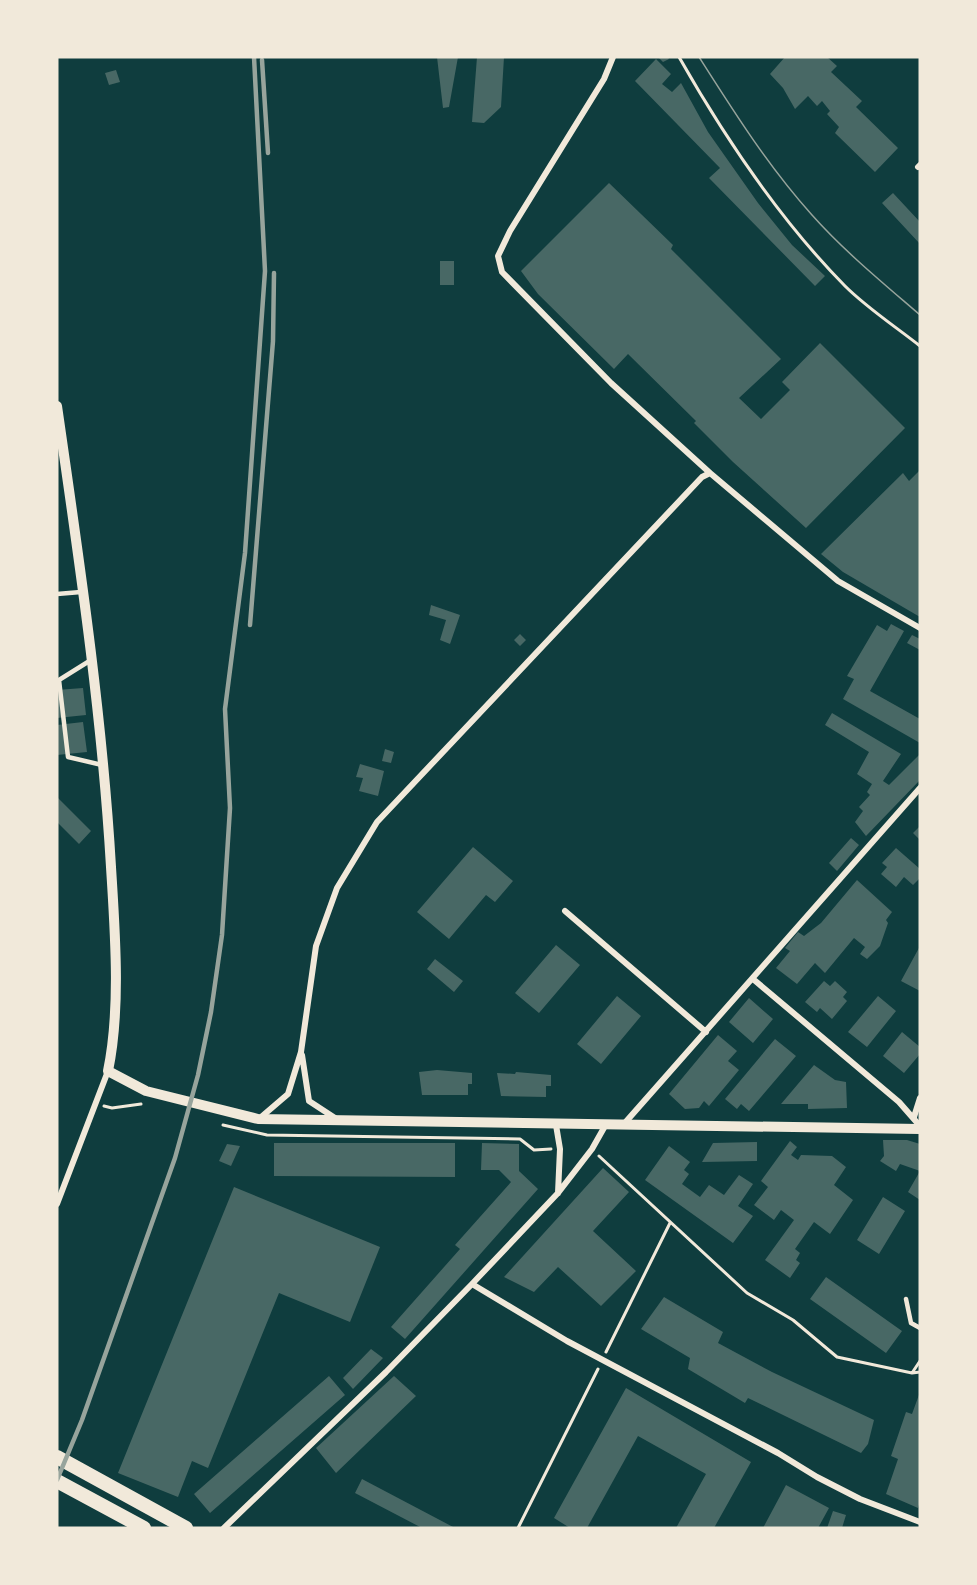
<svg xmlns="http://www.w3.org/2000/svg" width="977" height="1585" viewBox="0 0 977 1585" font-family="Raleway,sans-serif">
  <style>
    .building { fill: #486865 }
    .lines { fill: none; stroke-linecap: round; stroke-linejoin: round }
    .path { stroke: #f1e9da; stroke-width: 3 }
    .service { stroke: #f1e9da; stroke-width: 4.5 }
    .minor { stroke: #f1e9da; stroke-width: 6 }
    .tertiary { stroke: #f1e9da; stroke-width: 10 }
    .trunk { stroke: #f1e9da; stroke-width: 14 }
    .tram { stroke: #97a49c; stroke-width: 1.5 }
    .rail { stroke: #97a49c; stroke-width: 4.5 }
  </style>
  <rect width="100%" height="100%" fill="#0f3d3e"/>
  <path class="building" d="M437,57H458L449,107L443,108Z
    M477,57H504L501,107L484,123L472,122Z
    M658,57H668L669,59L663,62Z
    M785,57H827L837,66L831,72L862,101L856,107L898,148L875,172L835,133L839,127L827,114L830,111L822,101L817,106L808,96L795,109L783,88L770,74Z
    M656,59L671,74L662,84L672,92L681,83L708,132L758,203L792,245L825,276L815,286L709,178L720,168L635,81Z
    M116,70L120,82L109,85L105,73Z
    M609,183L673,245L671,249L781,359L739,398L761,419L790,390L782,382L820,343L905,428L806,528L733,462L694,423L696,421L628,354L614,369L538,294L521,271Z
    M893,193L920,222V244L882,203Z
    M440,261H454V285H440Z
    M920,470V617L843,572L821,554L903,473L909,481Z
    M431,605L460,615L450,644L440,640L446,620L429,615Z
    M891,624L904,631L870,691L920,719V743L843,699L854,679L847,676L877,625L887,631Z
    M520,634L526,640L520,646L514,640Z
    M912,635L920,639V650L907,643Z
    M83,688L86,715L57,718V690Z
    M832,713L901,754L883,781L889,785L920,754V780L866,836L855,822L863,811L859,807L870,795L867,792L872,784L857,774L869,752L825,725Z
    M83,722L87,752L57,755V725Z
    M385,749L394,752L391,763L382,761Z
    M360,764L384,771L378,796L359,791L363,778L356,777Z
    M57,797L91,831L79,844L57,822Z
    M920,826V840L913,833Z
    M851,838L859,845L837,871L829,863Z
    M473,847L513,881L495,902L486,895L449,939L417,912Z
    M896,848L920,869V878L913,885L904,877L896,887L881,874L887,867L882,863Z
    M857,880L892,912L886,920L888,923L880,946L867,959L860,954L865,947L854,938L825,973L815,963L797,984L776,968L790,951L785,948L798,932L804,936L821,923Z
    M556,945L580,965L539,1013L515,993Z
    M920,946V991L901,981Z
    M435,959L463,981L454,992L427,969Z
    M824,981L830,986L835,981L847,992L843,997L847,1001L832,1019L820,1008L817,1012L805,1002Z
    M617,996L641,1016L601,1064L577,1044Z
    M878,996L896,1011L867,1047L848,1032Z
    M749,998L773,1019L753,1043L729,1022Z
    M902,1032L920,1047V1054L904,1073L883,1056Z
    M718,1035L737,1051L728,1061L739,1070L709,1106L704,1101L699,1108L685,1109L669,1094Z
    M775,1039L796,1056L749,1111L741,1104L737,1109L725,1099Z
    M814,1065L835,1080L846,1082L847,1108L808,1109V1104H781Z
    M437,1070L472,1073V1084H468V1095H422L419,1072Z
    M516,1072L551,1075V1086H546V1097L501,1096L497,1073L515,1074Z
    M883,1140H907L920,1144V1171L900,1164L896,1171L880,1161L884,1156Z
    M790,1141L797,1147L791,1155L798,1160L801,1155L832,1156L846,1167L834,1185L853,1200L830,1234L814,1222L795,1249L800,1253L796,1260L800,1263L790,1278L765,1260L794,1220L781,1210L774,1220L754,1205L768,1187L761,1181Z
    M757,1142V1161L702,1162L713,1143Z
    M274,1143H455V1177L274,1176Z
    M482,1143L519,1144V1171L538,1189L405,1339L391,1327L460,1249L455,1245L511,1182L499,1170H481Z
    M227,1144L240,1146L231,1166L219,1161Z
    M669,1146L690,1162L684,1170L689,1174L682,1184L700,1197L709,1185L724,1195L739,1175L753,1184L738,1206L753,1216L733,1243L645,1180Z
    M603,1168L629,1192L593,1231L636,1271L601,1306L558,1267L534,1292L504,1277Z
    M920,1171V1200L908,1192Z
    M234,1187L380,1247L350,1322L279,1293L208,1468L192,1461L178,1497L118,1473Z
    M883,1197L905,1211L879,1254L857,1240Z
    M826,1277L902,1331L886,1353L810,1299Z
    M664,1297L723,1332L718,1343L772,1372L874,1420L868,1444L861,1453L748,1398L745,1403L688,1369L690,1358L641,1329Z
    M371,1349L383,1358L353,1389L343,1378Z
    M329,1376L345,1395L210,1513L194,1494Z
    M394,1376L416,1396L336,1473L316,1448Z
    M626,1388L751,1462L714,1528H676L706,1474L638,1436L587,1528H570L554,1518Z
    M920,1392V1501L918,1508L886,1494L898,1459L891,1456L906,1412L912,1414Z
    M362,1479L455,1528H422L355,1493Z
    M786,1485L829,1508L818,1528H763Z
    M833,1511L846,1515L842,1528H827Z"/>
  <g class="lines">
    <path class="path" d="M679,57C725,138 779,219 845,286C867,308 896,327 920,346
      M104,1106L112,1108L141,1104
      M223,1125L267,1135L520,1139L534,1150L551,1149
      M599,1156L747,1293L793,1320L837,1357L912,1373L920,1361
      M606,1352L670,1223
      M912,1373L920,1372
      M518,1528L598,1369"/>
    <path class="service" d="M57,594L81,592
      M91,660L59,680L68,757L102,765
      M906,1299L911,1323L920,1328"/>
    <path class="minor" d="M613,57L604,79L510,231L498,256L502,272L611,383L710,473L838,581L920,628
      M918,167L920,165
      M565,911L706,1032
      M753,979L899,1102L920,1126
      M302,1055L309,1101L335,1118
      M914,1117L920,1098
      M260,1118L288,1094L301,1052L316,946L337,888L377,822L702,477L710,473
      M556,1125L560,1149L558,1193
      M623,1125L920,788
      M57,1204L108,1071
      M472,1284L567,1341L778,1453L817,1477L860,1499L920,1522
      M224,1528L386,1372L472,1284L558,1193L592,1149L605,1126"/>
    <path class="tertiary" d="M57,406C79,559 102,713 111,867C115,932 121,1008 108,1071L146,1091L258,1119L920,1129"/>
    <path class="trunk" d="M57,1457L186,1528
      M57,1481L144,1528"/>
    <path class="tram" d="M699,57C734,112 768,166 812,215C844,251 883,283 920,315"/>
    <path class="rail" d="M262,60L268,153
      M250,625L273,341L274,273
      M57,1480L82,1420L175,1158L198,1075L211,1012L222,935L230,808L225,709L245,553L265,271L254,57"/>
  </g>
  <rect width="977" height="1585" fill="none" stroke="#f1e9da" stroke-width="117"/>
</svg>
